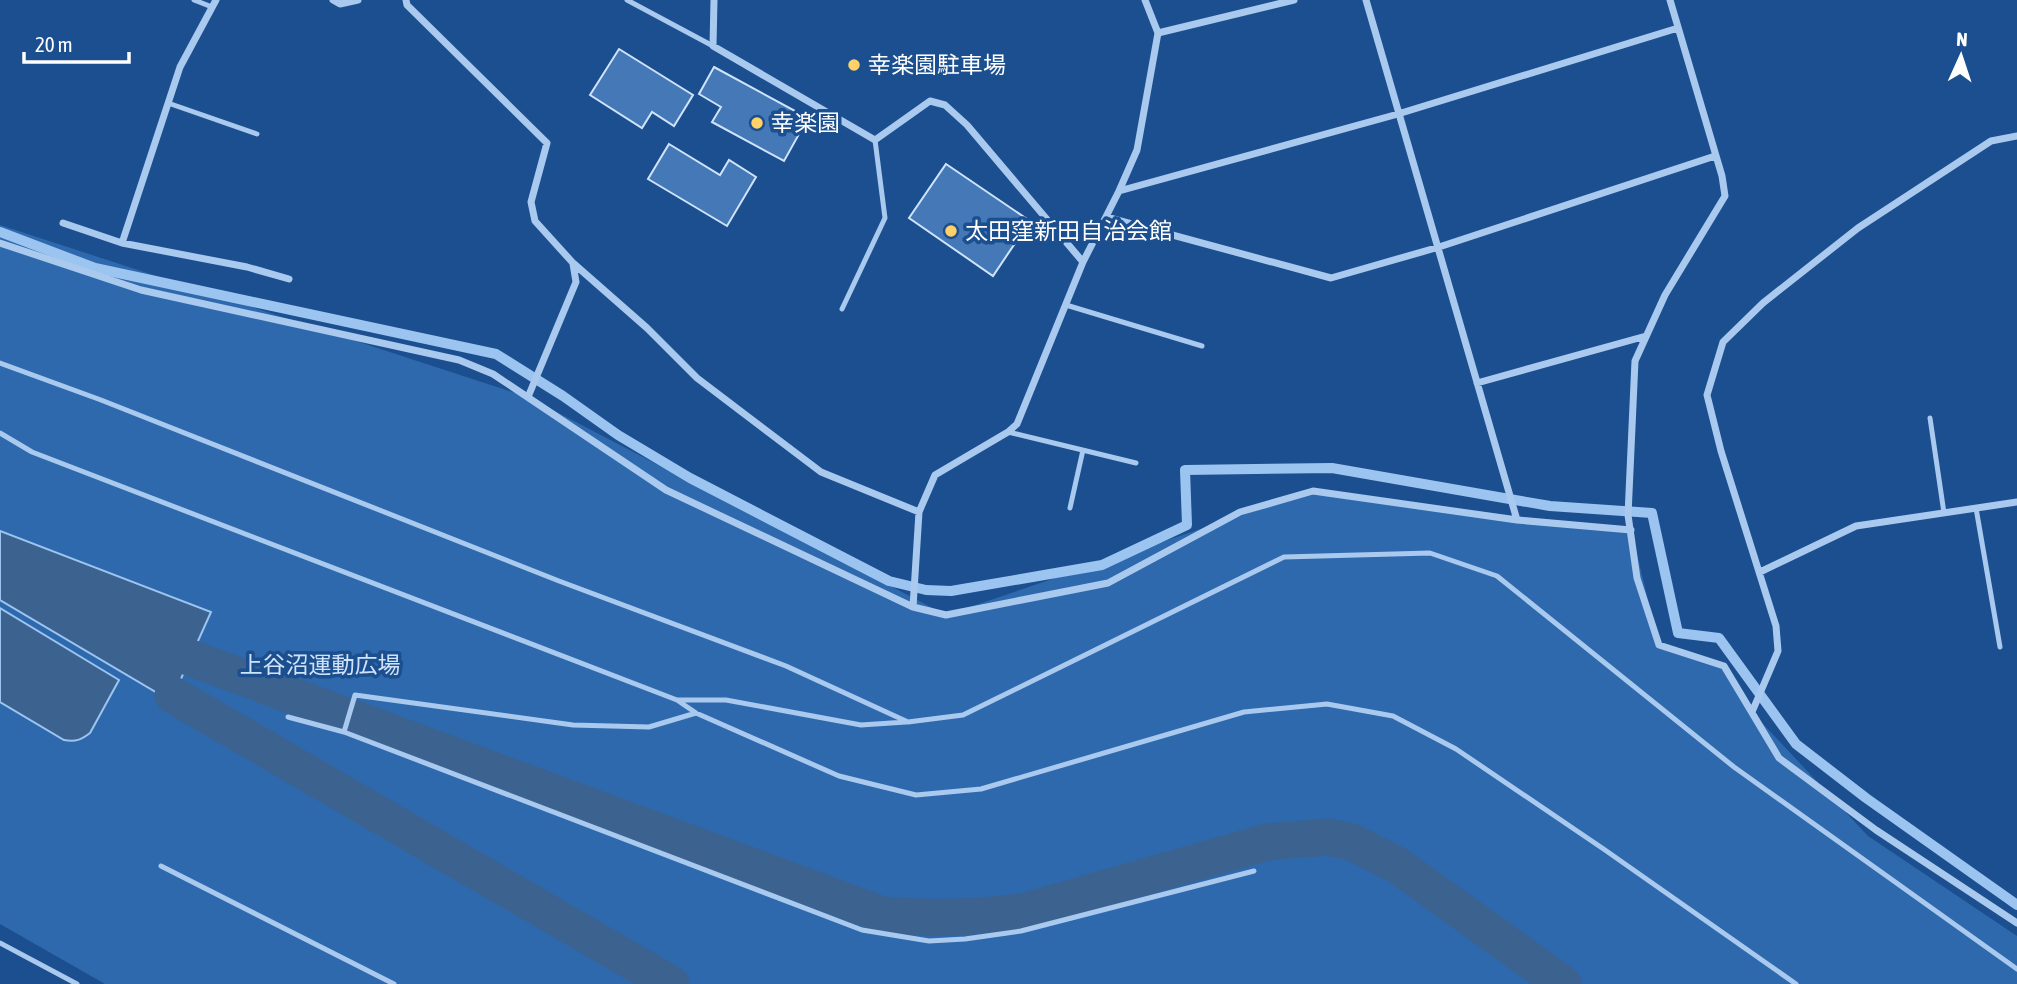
<svg xmlns="http://www.w3.org/2000/svg" width="2017" height="984" viewBox="0 0 2017 984" font-family="'Asap Condensed','Noto Sans JP',sans-serif">
  <style>
    .green { fill: #2e69ad }
    .water { fill: #3c6290; stroke: #9cc4f0; stroke-width: 2 }
    .lines { fill: none; stroke-linecap: round; stroke-linejoin: round }
    .stream { stroke: #9cc4f0; stroke-width: 10 }
    .canal { stroke: #3c6290; stroke-width: 37 }
    .building { fill: #4478b7; stroke: #cfe3fa; stroke-width: 2 }
    .lane { stroke: #a9c9ee; stroke-width: 5 }
    .street { stroke: #a9c9ee; stroke-width: 7 }
    .poi-dot { fill: #ffd166; stroke: #1b4f8f; stroke-width: 2.5 }
    .labels { text-anchor: middle; dominant-baseline: central; stroke-width: 7; stroke-linejoin: round; paint-order: stroke }
    .poi-label { font-size: 23px; fill: #fff; stroke: #1b4f8f; text-anchor: start }
    .park-label { font-size: 23px; fill: #cfe3fa; stroke: #1b4f8f }
  </style>
  <rect width="100%" height="100%" fill="#1b4f8f"/>
  <path class="green" d="M0,225L528,397L946,615L1313,491L1631,530L1659,645L1724,666L1752,712L1868,836L2017,936V984H105L0,924Z"/>
  <path class="water" d="M0,531L211,612L171,701L0,600Z
    M0,608L119,680L90,733C81,740 76,742 64,740L0,702Z"/>
  <g class="lines">
    <path class="stream" d="M0,232L95,268L496,354L563,396L618,435L690,478L889,581L926,590L951,591L1102,565L1187,525L1185,470L1332,468L1550,506L1652,513L1678,633L1719,638L1796,744L1866,798L2017,905"/>
    <path class="canal" d="M191,658L883,915C931,919 978,918 1026,911L1267,842L1327,837L1352,842L1397,865L1563,984
      M173,695L671,984"/>
  </g>
  <path class="building" d="M619,49L693,95L674,126L652,112L642,128L590,95Z
    M714,67L808,118L784,161L712,122L721,107L699,94Z
    M669,144L720,175L729,160L756,177L727,226L648,179Z
    M946,164L1030,221L993,276L909,218Z"/>
  <g class="lines">
    <path class="lane" d="M194,0L212,7
      M627,0L713,46
      M168,103L257,134
      M1066,305L1202,346
      M842,309L885,218L875,140
      M0,363L101,400L559,581L786,666L908,722L963,715L1284,557L1430,553L1497,576L1734,767L2017,969
      M1930,418L1944,513
      M1008,432L1136,463
      M0,433L32,452L677,700L696,713L839,776L916,795L981,789L1244,712L1327,704L1393,716L1456,749L1605,850L1796,984
      M1070,508L1083,450
      M1976,508L2000,647
      M677,700H726L861,725L906,722
      M288,717L344,732L862,930L929,941L965,939L1021,931L1254,871
      M344,732L355,695L573,725L649,727L696,713
      M161,866L394,984
      M0,943L77,984"/>
    <path class="street" d="M333,0L340,4L358,0
      M406,0L407,5L547,143L531,202L535,221L573,263L647,328L697,378L821,472L919,512
      M714,0L713,46L875,140L930,101L945,105L967,125L1083,262
      M1366,0L1517,520
      M1670,0L1722,176L1725,196L1665,295L1635,361L1628,515L1637,578L1659,645L1724,666L1779,758L1876,830L2017,923
      M1158,33L1294,0
      M1119,191L1398,114L1678,28
      M1106,217L1331,278L1439,247L1715,156
      M63,223L122,243L247,267L289,279
      M0,243L141,290L459,360L493,374L666,490L913,607L946,615L1108,583L1240,512L1313,491L1517,520L1631,530
      M122,243L180,67L216,0
      M1477,383L1646,336
      M528,397L576,282L573,264
      M1760,572L1856,526L2017,502
      M913,607L919,512L935,475L1008,432L1017,424L1083,262L1119,191L1137,150L1158,33L1145,0
      M1752,712L1778,651L1776,626L1721,451L1707,395L1723,342L1763,303L1858,228L1991,141L2017,136"/>
  </g>
  <g class="poi-dot">
    <circle cx="854" cy="65" r="7"/>
    <circle cx="757" cy="123" r="7"/>
    <circle cx="951" cy="231" r="7"/>
  </g>
  <g class="labels">
    <g class="poi-label">
      <text x="868" y="65">幸楽園駐車場</text>
      <text x="771" y="123">幸楽園</text>
      <text x="965" y="231">太田窪新田自治会館</text>
    </g>
    <g class="park-label">
      <text x="320" y="665">上谷沼運動広場</text>
    </g>
  </g>
  <g transform="translate(1961 56) rotate(3)" stroke="#1b4f8f" stroke-width="5" paint-order="stroke">
  <path d="M0-5L12 26L0 18L-12 26Z" fill="#ffffff"/>
  <text y="-10" font-size="19" font-weight="bold" text-anchor="middle" fill="#ffffff">N</text>
  </g>
  <path d="M24 52v10h105v-10" fill="none" stroke="#ffffff" stroke-width="3.5"/>
  <text x="35" y="52" font-size="21" fill="#ffffff" stroke="#1b4f8f" stroke-width="5" paint-order="stroke">20 m</text>
</svg>
